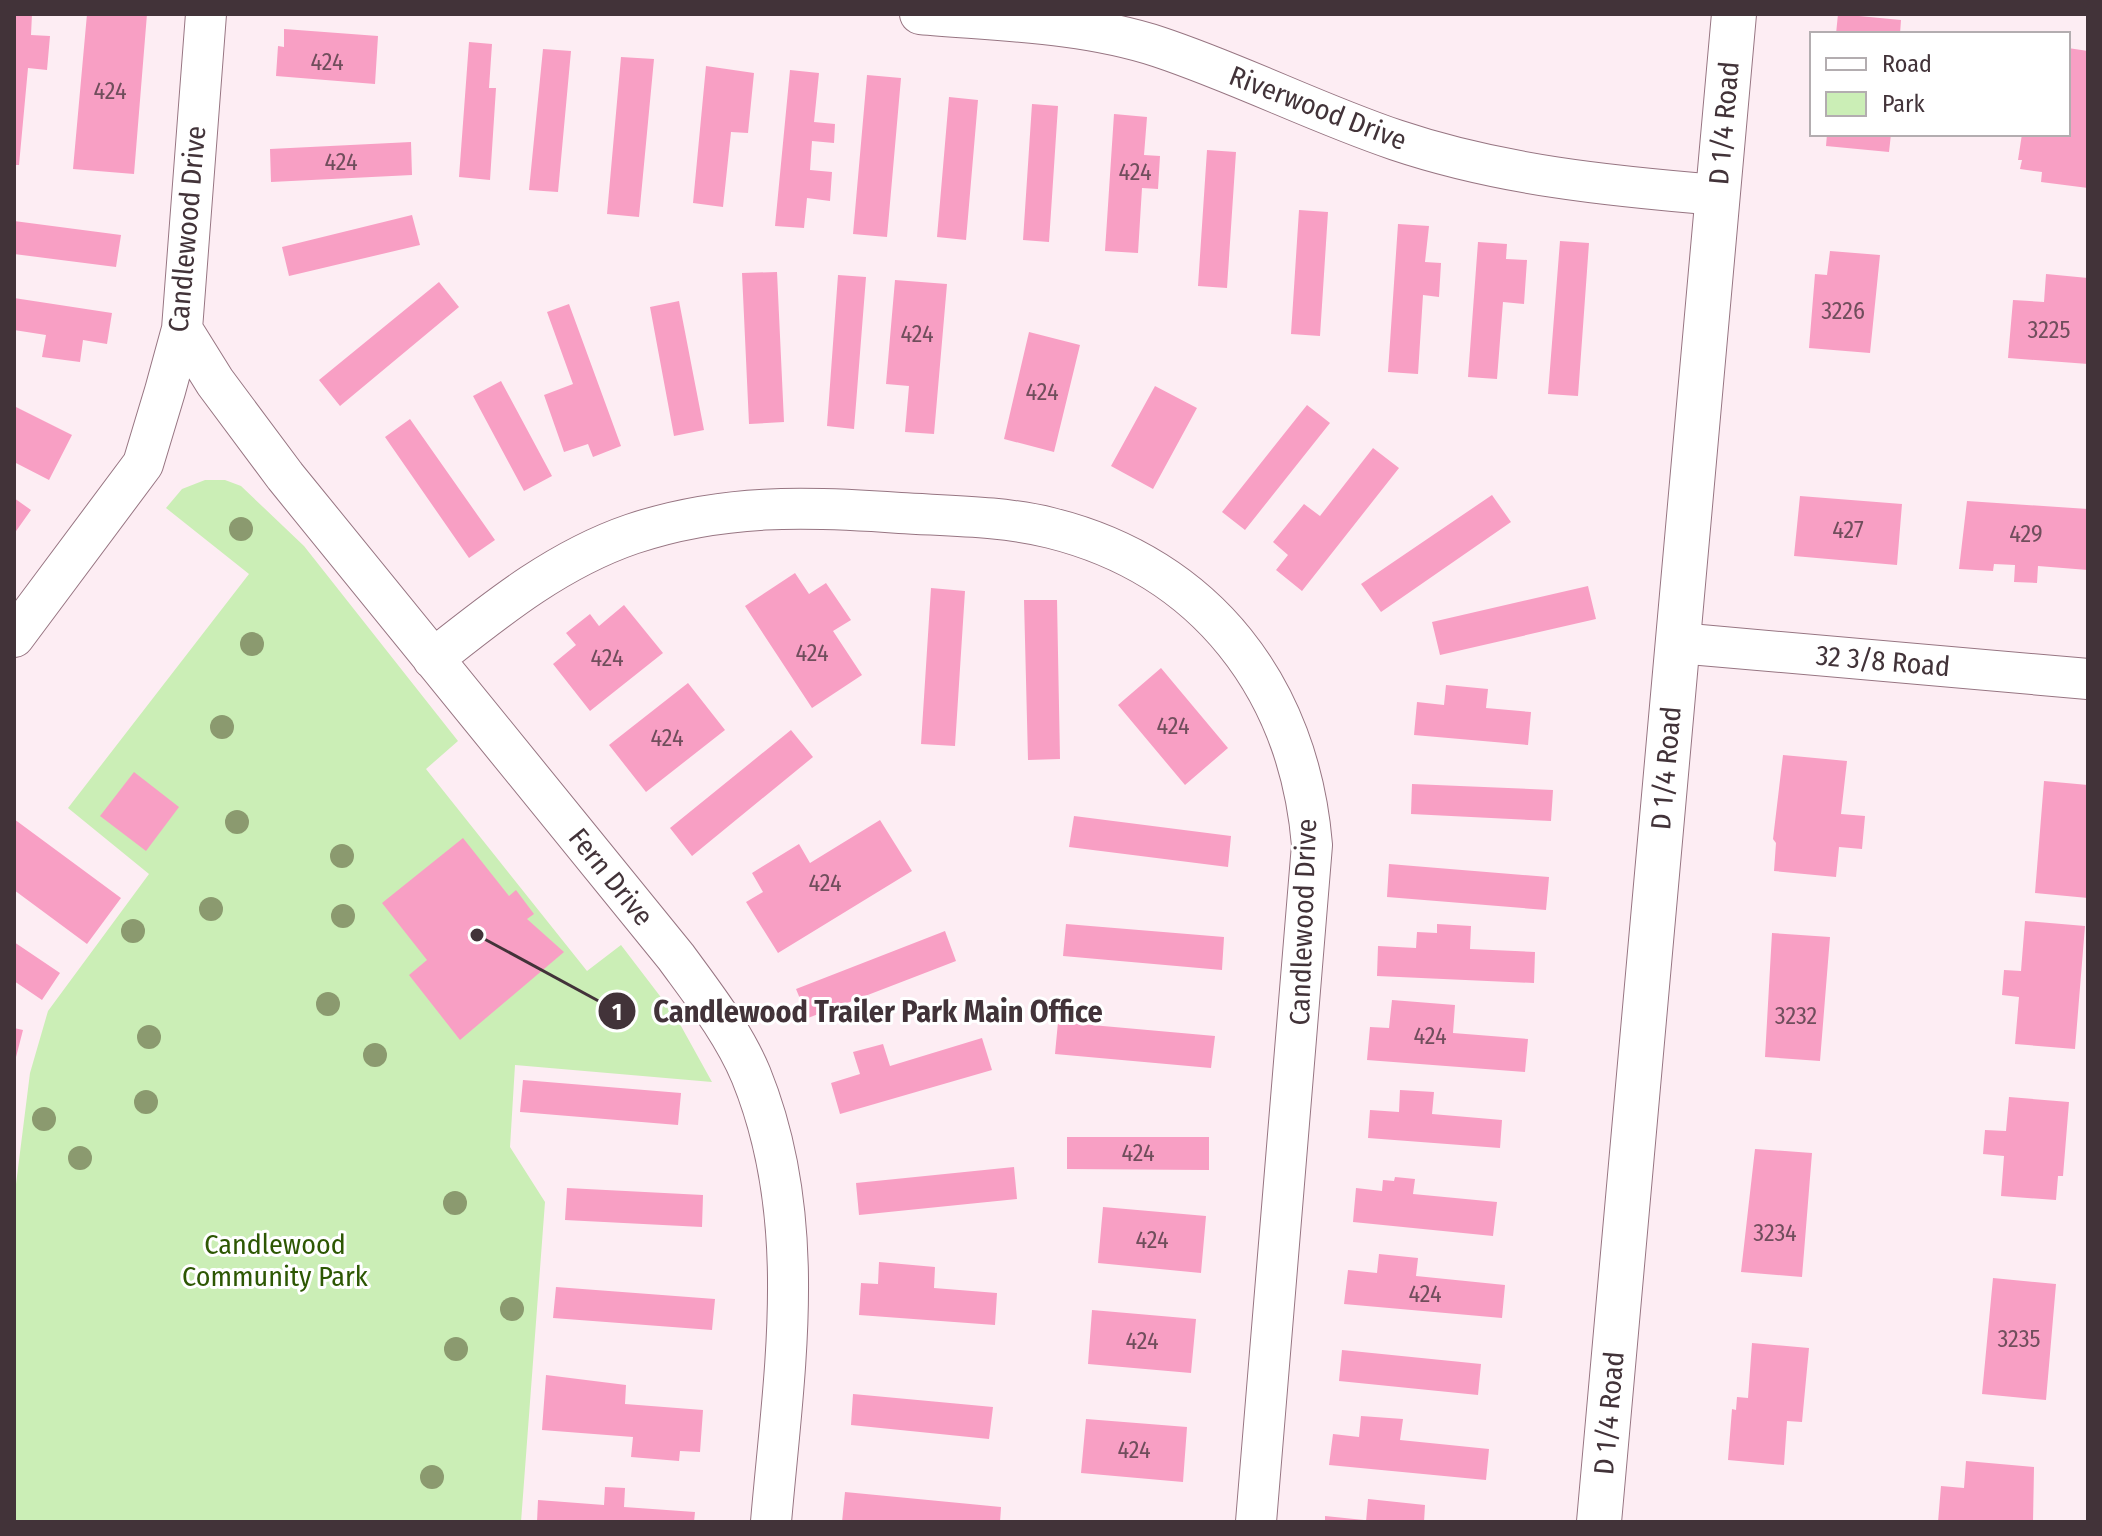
<svg xmlns="http://www.w3.org/2000/svg" width="2102" height="1536" viewBox="0 0 2102 1536" font-family="'Fira Sans Condensed',sans-serif">
  <style>
    .green { fill: #cbeeb6 }
    .building { fill: #f89fc4 }
    .lines { fill: none; stroke-linecap: round; stroke-linejoin: round }
    .street-casing { stroke: #977582; stroke-width: 42 }
    .secondary-casing { stroke: #977582; stroke-width: 46 }
    .street { stroke: #fff; stroke-width: 40 }
    .secondary { stroke: #fff; stroke-width: 44 }
    .tree { fill: #8b9a6f }
    .labels { text-anchor: middle; dominant-baseline: central; stroke-width: 6; stroke-linejoin: round; paint-order: stroke }
    .number-label { font-size: 24px; fill: #704e5c }
    .street-label { font-size: 28px; fill: #423339; stroke: #fff }
    .park-label { font-size: 28px; fill: #2d5703; stroke: #fff }
    .leader { fill: none; stroke: #423339; stroke-width: 3 }
    .callout-dot { fill: #423339; stroke: #fff; stroke-width: 3 }
    .mark-label { font-size: 24px; text-anchor: middle; font-weight: bold; fill: #fff }
    .callout-label { font-size: 30px; text-anchor: middle; font-weight: bold; fill: #423339; stroke: #fff; stroke-width: 6; stroke-linejoin: round; paint-order: stroke }
  </style>
  <rect width="100%" height="100%" fill="#fdedf3"/>
  <path class="green" d="M205,480H225L241,486L304,546L458,741L426,769L587,971L621,945L676,1017L712,1082L515,1065L510,1147L545,1202L521,1522H14V1200L30,1073L48,1011L149,874L68,808L249,574L166,508L182,489Z"/>
  <path class="building" d="M14,14H32L31,35L50,36L47,70L28,68L19,165H14Z
    M87,14H147L134,174L73,169Z
    M1838,14L1901,20L1900,34H1836Z
    M284,29L378,36L375,84L276,76L278,46L284,47Z
    M469,42L492,44L489,88H496L490,180L459,177Z
    M2068,48L2088,51V188L2041,182L2042,172L2020,169L2022,160H2018L2022,134H2068Z
    M543,49L571,51L558,192L529,190Z
    M621,57L654,59L639,217L607,214Z
    M706,66L754,73L748,133L731,132L723,207L693,203Z
    M790,70L819,73L814,122L835,124L834,143L812,141L810,170L832,172L830,201L807,198L804,228L775,226Z
    M867,75L901,78L887,237L853,234Z
    M949,97L978,100L966,240L937,237Z
    M1032,104L1058,106L1049,242L1023,240Z
    M1114,114L1147,117L1144,155L1160,156L1158,189L1142,188L1138,253L1105,251Z
    M1827,134H1891L1889,152L1826,146Z
    M411,142L412,175L271,182L270,149Z
    M1207,150L1236,152L1227,288L1198,286Z
    M1299,210L1328,212L1320,336L1291,334Z
    M412,215L420,245L289,276L282,247Z
    M14,221L121,235L116,267L14,254Z
    M1398,224L1429,226L1425,262L1441,263L1439,297L1423,295L1418,374L1388,372Z
    M1560,241L1589,243L1578,396L1548,394Z
    M1478,242L1507,244L1506,259L1527,260L1524,304L1503,302L1497,379L1468,377Z
    M1830,251L1880,255L1870,353L1809,348L1815,274L1827,275Z
    M777,272L784,422L749,424L742,273Z
    M2046,274L2088,278V364L2008,358L2013,300L2044,302Z
    M838,275L866,277L854,429L827,426Z
    M895,280L947,284L934,434L905,432L909,386L886,384Z
    M439,282L459,307L340,406L319,380Z
    M14,298L112,313L107,344L83,340L80,362L42,357L46,335L14,330Z
    M679,301L704,430L674,436L650,307Z
    M569,304L621,446L593,457L588,444L564,452L544,395L573,384L547,312Z
    M1029,332L1080,345L1054,452L1004,439Z
    M501,381L552,476L524,491L473,396Z
    M1155,386L1197,408L1153,489L1111,466Z
    M1307,405L1330,423L1245,530L1222,512Z
    M14,406L72,435L49,480L14,462Z
    M410,419L495,540L469,558L385,437Z
    M1373,448L1399,468L1302,591L1276,570L1288,555L1273,542L1304,504L1320,516Z
    M1492,495L1511,522L1381,612L1361,584Z
    M1800,496L1902,504L1897,565L1794,556Z
    M14,498L31,510L14,534Z
    M1967,501L2088,509V570L2038,566L2037,583L2014,582L2015,565L1994,564L1993,571L1959,569Z
    M795,573L809,594L826,583L851,620L833,631L862,675L812,708L745,606Z
    M1588,586L1596,619L1440,655L1432,622Z
    M931,588L965,591L955,746L921,744Z
    M1024,600H1057L1060,759L1028,760Z
    M624,605L663,653L590,711L553,664L576,645L566,633L590,614L599,626Z
    M1161,668L1228,748L1185,785L1118,705Z
    M688,683L725,730L646,792L609,745Z
    M1446,685L1488,689L1486,708L1531,712L1528,745L1414,735L1417,702L1444,705Z
    M791,730L813,757L692,856L670,828Z
    M1783,755L1847,761L1841,814L1865,816L1862,849L1839,847L1836,877L1774,871L1776,843L1773,839Z
    M134,772L179,807L146,851L100,816Z
    M2044,781L2088,785V898L2035,893Z
    M1412,784L1553,790L1551,821L1411,814Z
    M1074,816L1231,836L1228,867L1069,847Z
    M14,819L121,898L87,944L14,890Z
    M880,820L912,871L778,953L746,902L763,892L752,873L799,844L810,863Z
    M463,838L509,896L516,890L534,914L527,919L564,952L460,1040L409,975L427,960L382,903Z
    M1389,864L1549,877L1546,910L1387,897Z
    M2025,921L2085,926L2075,1049L2015,1044L2019,997L2002,995L2004,970L2021,971Z
    M1066,924L1224,937L1222,970L1063,956Z
    M1437,924L1471,926L1470,949L1535,952L1534,983L1377,976L1378,946L1416,948L1417,932L1437,933Z
    M945,931L956,961L808,1018L796,989Z
    M1772,933L1830,937L1820,1061L1765,1057Z
    M14,942L60,973L42,1000L14,981Z
    M1392,1000L1455,1005L1453,1033L1528,1039L1525,1072L1367,1060L1370,1027L1389,1028Z
    M1058,1022L1215,1036L1211,1068L1055,1054Z
    M14,1028L23,1030L15,1061H14Z
    M982,1038L992,1070L840,1114L831,1083L860,1074L853,1052L883,1044L890,1066Z
    M523,1080L681,1093L678,1125L520,1112Z
    M1400,1090L1434,1092L1432,1114L1502,1120L1500,1148L1368,1138L1370,1110L1399,1112Z
    M2009,1097L2069,1102L2063,1176H2058L2056,1200L2001,1196L2004,1156L1983,1154L1985,1130L2006,1131Z
    M1067,1137H1209V1170L1067,1169Z
    M1755,1149L1812,1153L1802,1277L1741,1272Z
    M1014,1167L1017,1199L859,1215L856,1183Z
    M1395,1177L1415,1179L1413,1194L1497,1202L1493,1236L1353,1222L1356,1188L1382,1191L1383,1180L1394,1181Z
    M567,1188L703,1195L702,1227L565,1220Z
    M1103,1207L1206,1216L1201,1273L1098,1263Z
    M1379,1254L1418,1258L1416,1276L1505,1285L1502,1318L1344,1304L1348,1270L1377,1273Z
    M879,1262L935,1267L934,1288L997,1293L995,1325L859,1315L861,1283L878,1284Z
    M1993,1278L2056,1284L2046,1400L1982,1394Z
    M556,1287L715,1299L712,1330L553,1318Z
    M1092,1310L1196,1319L1191,1373L1088,1364Z
    M1752,1343L1809,1348L1802,1422L1787,1421L1784,1465L1728,1460L1732,1409L1736,1410L1737,1397L1748,1398Z
    M1342,1350L1481,1364L1478,1395L1339,1381Z
    M546,1375L626,1385L625,1404L703,1410L700,1452L680,1451L679,1461L631,1457L633,1437L542,1430Z
    M853,1394L993,1407L989,1439L851,1425Z
    M1361,1416L1403,1419L1400,1440L1489,1449L1486,1480L1329,1465L1333,1434L1359,1437Z
    M1086,1419L1187,1427L1183,1482L1081,1473Z
    M1966,1461L2034,1467L2033,1522H1938L1941,1486L1964,1488Z
    M605,1487L625,1488L624,1507L695,1512L694,1522H537L538,1500L604,1505Z
    M845,1492L1001,1507L1000,1522H842Z
    M1368,1499L1425,1505L1424,1522H1366Z
    M1325,1516L1364,1520V1522H1325Z"/>
  <g class="lines">
    <defs>
      <path id="street" d="M920,14C999,21 1083,22 1159,47C1240,74 1316,113 1396,140C1500,175 1609,186 1718,195
        M182,329L215,382L285,476L676,957C703,994 733,1032 751,1075C810,1220 784,1371 771,1522
        M14,637L143,464L165,391L182,329L206,14
        M1678,643L2088,679
        M433,659C495,610 556,560 632,534C721,504 807,506 900,513C949,516 1003,516 1051,528C1207,567 1299,689 1312,845L1256,1522"/>
      <path id="secondary" d="M1599,1522L1734,14"/>
    </defs>
    <use href="#street" class="street-casing"/>
    <use href="#secondary" class="secondary-casing"/>
    <use href="#street" class="street"/>
    <use href="#secondary" class="secondary"/>
  </g>
  <g class="tree">
    <circle cx="241" cy="529" r="12"/>
    <circle cx="252" cy="644" r="12"/>
    <circle cx="222" cy="727" r="12"/>
    <circle cx="237" cy="822" r="12"/>
    <circle cx="342" cy="856" r="12"/>
    <circle cx="211" cy="909" r="12"/>
    <circle cx="343" cy="916" r="12"/>
    <circle cx="133" cy="931" r="12"/>
    <circle cx="328" cy="1004" r="12"/>
    <circle cx="149" cy="1037" r="12"/>
    <circle cx="375" cy="1055" r="12"/>
    <circle cx="146" cy="1102" r="12"/>
    <circle cx="44" cy="1119" r="12"/>
    <circle cx="80" cy="1158" r="12"/>
    <circle cx="455" cy="1203" r="12"/>
    <circle cx="512" cy="1309" r="12"/>
    <circle cx="456" cy="1349" r="12"/>
    <circle cx="432" cy="1477" r="12"/>
  </g>
  <g class="labels">
    <g class="number-label">
      <text x="327" y="62">424</text>
      <text x="110" y="91">424</text>
      <text x="341" y="162">424</text>
      <text x="1135" y="172">424</text>
      <text x="1843" y="311">3226</text>
      <text x="2049" y="330">3225</text>
      <text x="917" y="334">424</text>
      <text x="1042" y="392">424</text>
      <text x="1848" y="530">427</text>
      <text x="2026" y="534">429</text>
      <text x="812" y="653">424</text>
      <text x="607" y="658">424</text>
      <text x="1173" y="726">424</text>
      <text x="667" y="738">424</text>
      <text x="825" y="883">424</text>
      <text x="1796" y="1016">3232</text>
      <text x="1430" y="1036">424</text>
      <text x="1138" y="1153">424</text>
      <text x="1775" y="1233">3234</text>
      <text x="1152" y="1240">424</text>
      <text x="1425" y="1294">424</text>
      <text x="2019" y="1339">3235</text>
      <text x="1142" y="1341">424</text>
      <text x="1134" y="1450">424</text>
    </g>
    <g class="street-label">
      <text transform="translate(1318 108) rotate(21)">Riverwood Drive</text>
      <text transform="translate(1724 123) rotate(-85)">D 1/4 Road</text>
      <text transform="translate(187 229) rotate(-85)">Candlewood Drive</text>
      <text transform="translate(1883 661) rotate(5)">32 3/8 Road</text>
      <text transform="translate(1666 768) rotate(-85)">D 1/4 Road</text>
      <text transform="translate(611 877) rotate(51)">Fern Drive</text>
      <text transform="translate(1303 922) rotate(-88)">Candlewood Drive</text>
      <text transform="translate(1609 1413) rotate(-85)">D 1/4 Road</text>
    </g>
    <g class="park-label">
      <text x="275" y="1244">Candlewood<tspan x="275" dy="32">Community Park</tspan></text>
    </g>
  </g>
  <path class="leader" d="M477 935L617 1011"/>
  <g class="callout-dot">
    <circle cx="477" cy="935" r="8"/>
    <circle cx="617" cy="1011" r="20"/>
  </g>
  <g class="mark-label">
    <text x="617" y="1020">1</text>
  </g>
  <g class="callout-label">
    <text x="878" y="1022">Candlewood Trailer Park Main Office</text>
  </g>
  <rect width="2102" height="1536" fill="none" stroke="#423339" stroke-width="32"/>
  <rect x="1810" y="32" width="260" height="104" fill="#ffffff" stroke="#b3adb0" stroke-width="2"/>
  <rect x="1826" y="58" width="40" height="12" fill="#ffffff" stroke="#b3adb0" stroke-width="2"/>
  <text x="1882" y="72" font-size="24" fill="#423339">Road</text>
  <rect x="1826" y="92" width="40" height="24" fill="#cbeeb6" stroke="#b3adb0" stroke-width="2"/>
  <text x="1882" y="112" font-size="24" fill="#423339">Park</text>
</svg>
